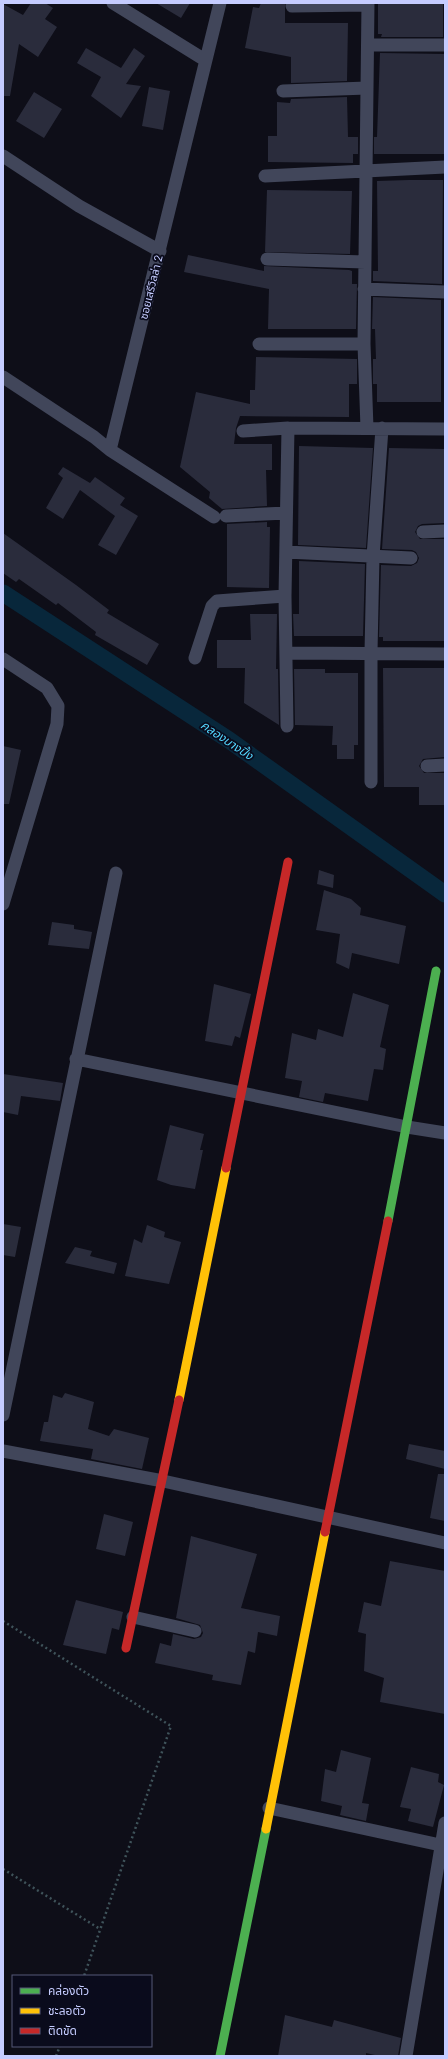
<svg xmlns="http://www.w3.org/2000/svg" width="448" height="2059" viewBox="0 0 448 2059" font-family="Inter,'Noto Sans Thai',sans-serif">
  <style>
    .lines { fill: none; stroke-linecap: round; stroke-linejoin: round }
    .canal { stroke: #08273b; stroke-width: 17 }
    .building { fill: #2a2c3c }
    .path { stroke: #3f535a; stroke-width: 2.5; stroke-dasharray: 2 3; stroke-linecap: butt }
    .street { stroke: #41465a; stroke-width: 13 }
    .fast { stroke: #4caf50; stroke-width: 9 }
    .slow { stroke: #ffc107; stroke-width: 9 }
    .jam { stroke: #c62828; stroke-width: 9 }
    .labels { text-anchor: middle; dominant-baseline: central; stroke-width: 3.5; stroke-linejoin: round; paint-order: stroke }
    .street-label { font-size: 11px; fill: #c5ccff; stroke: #0a0b1c }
    .water-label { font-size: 12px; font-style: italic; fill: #53d7ff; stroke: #0a0b1c }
  </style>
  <rect width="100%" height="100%" fill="#0e0e18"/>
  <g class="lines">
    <path class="canal" d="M3,593L229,740L445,894"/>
  </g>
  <path class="building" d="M31,3H45L53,8L45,19L57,27L38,57L19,44L10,96H3V4L23,15Z
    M156,3H190L181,18Z
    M261,3H285V23H348L347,81L291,83V57L245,48L253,7L259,8Z
    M378,3H443V37H381L382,34H378Z
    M86,48L121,68L134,48L145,56L126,84L141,86L121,118L91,96L101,77L77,63Z
    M380,53L444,54V154H374V137H377Z
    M149,87L170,91L163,130L142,126Z
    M34,92L62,109L44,138L16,121Z
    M347,97L348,137H358V154H353V163L268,162V136H277V102L290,103L291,99Z
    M409,180H443L442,284L373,281V271H378L377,181Z
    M267,190L352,191L350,254L265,252Z
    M188,255L264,271V266L349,270L352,271V284H357L356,329H268L269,289L184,272Z
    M373,297L441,300V402H377V384H373V359H376L375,329H372Z
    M256,357L357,359V384H349V417L240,416L236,428L234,444H272V470H266L267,506L222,509L209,498L210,492L180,467L196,392L250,404V390H255Z
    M299,446L373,448L366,548L298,545Z
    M389,448L445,449V523L422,524L418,526L415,532L420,539H445V641H383V637H379L381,565L411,566L417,563L419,558L416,552L412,550L382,549Z
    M63,467L90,483L95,477L125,498L120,505L138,516L116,555L98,545L115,516L80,490L63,519L46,508L63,478L58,474Z
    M267,522V527H270L269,588L227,587V524Z
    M3,533L76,585L109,610L107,613L159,644L147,665L95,635L96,632L58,603L56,605L19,579L16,582L3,573Z
    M299,561L365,564L363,636H294L293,614H299Z
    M250,614H277L276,669H278L279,725L244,703L245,668H217V640H251Z
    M383,668H445V757L423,759L419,766L424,773H445V805H419V787H384Z
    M294,669H325V673H358V745H354V759H337V745H332L333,726L295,725Z
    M3,746L21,750L9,804H3Z
    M319,870L334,875L333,888L317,884Z
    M324,890L351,899L361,908L360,915L406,926L399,964L352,953L349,969L336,963L340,934L316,930Z
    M52,922L74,925V929L92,932L89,949L48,945Z
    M214,984L251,994L240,1038L235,1036L232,1046L205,1041Z
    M353,993L389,1005L380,1047L386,1049L383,1070L374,1069L368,1101L325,1093L323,1102L299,1097L302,1081L285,1078L292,1033L316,1040L318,1029L343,1037Z
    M3,1074L63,1083L60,1101L21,1096L18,1115L3,1112Z
    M170,1125L204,1134L200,1150H203L195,1189L171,1185L157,1180Z
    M3,1224L21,1227L15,1257L3,1255Z
    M147,1225L165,1232L164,1237L181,1242L169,1284L125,1276L134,1239L142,1243Z
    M75,1247L92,1251L90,1256L117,1263L114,1274L65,1263Z
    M65,1393L94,1402L88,1429L109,1436L114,1429L149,1438L142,1469L91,1459L93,1449L40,1441L44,1422H48L53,1395L62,1398Z
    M409,1444L445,1451V1469L406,1459Z
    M438,1474H445V1521L430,1518Z
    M104,1514L133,1522L125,1556L96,1549Z
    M191,1536L257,1554L241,1608L280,1616L277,1636L258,1632L255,1653L248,1651L241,1685L212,1680L213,1675L155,1663L160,1643L171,1646L173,1634L194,1639L201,1637L203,1633L200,1625L176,1618Z
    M390,1561L445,1571V1714L380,1702L384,1678L364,1671L366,1634L358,1632L364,1602L381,1606Z
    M76,1600L123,1612L119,1630L112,1628L106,1654L63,1645Z
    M341,1750L371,1758L362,1803L369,1804L366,1821L340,1815L342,1806L321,1801L325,1769L336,1772Z
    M411,1767L439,1774L438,1782L444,1785L433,1827L408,1821L411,1809L400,1807Z
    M285,2015L332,2027L334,2020L401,2038L398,2056H379L366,2053V2056H278Z"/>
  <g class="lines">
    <path class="path" d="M3,1621L171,1726L84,1976
      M3,1869L100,1929
      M56,2056L60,2046"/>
    <path class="street" d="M113,3L205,60
      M292,6L368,5
      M368,45H445
      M283,91L367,88
      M3,156L79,206L160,251
      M265,176L445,167
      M267,259L365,262
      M364,289L445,292
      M259,344H364
      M3,377L94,437L110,450
      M367,428L364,344L368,3
      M243,431L288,428
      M226,516L286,513
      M214,517L110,450L220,3
      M423,532L445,531
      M286,552L411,558
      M285,596L287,726
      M286,653L445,654
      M195,658L212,606L217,601L285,596L288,428L445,429
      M3,659L47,688L58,706L57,724L3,904
      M427,766L445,765
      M371,782V652L373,557L382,428
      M76,1059L407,1127L445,1133
      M3,1415L116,873
      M3,1451L163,1481L445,1543
      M133,1617L195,1631
      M269,1808L445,1846
      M406,2056L445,1823"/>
    <path class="fast" d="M388,1221L436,971
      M220,2056L266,1829"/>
    <path class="slow" d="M179,1400L226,1168
      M266,1829L325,1532"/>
    <path class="jam" d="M226,1168L288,862
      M325,1532L388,1221
      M126,1648L179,1400"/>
  </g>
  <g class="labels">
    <g class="street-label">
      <text transform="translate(151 287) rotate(-76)">ซอยเสรีวิลล่า 2</text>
    </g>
    <g class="water-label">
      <text transform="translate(227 740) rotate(34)">คลองบางปิ้ง</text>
    </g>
  </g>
  <rect width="448" height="2059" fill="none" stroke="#c5ccff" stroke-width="8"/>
  <rect x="12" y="1975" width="140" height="72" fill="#0a0b1c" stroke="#555877"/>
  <rect x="20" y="1988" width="20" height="6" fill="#4caf50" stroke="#555877"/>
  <text x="48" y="1995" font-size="12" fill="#c5ccff">คล่องตัว</text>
  <rect x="20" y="2008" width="20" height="6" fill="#ffc107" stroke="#555877"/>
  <text x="48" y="2015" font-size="12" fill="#c5ccff">ชะลอตัว</text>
  <rect x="20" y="2028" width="20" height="6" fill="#c62828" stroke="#555877"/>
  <text x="48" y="2035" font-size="12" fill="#c5ccff">ติดขัด</text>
</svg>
